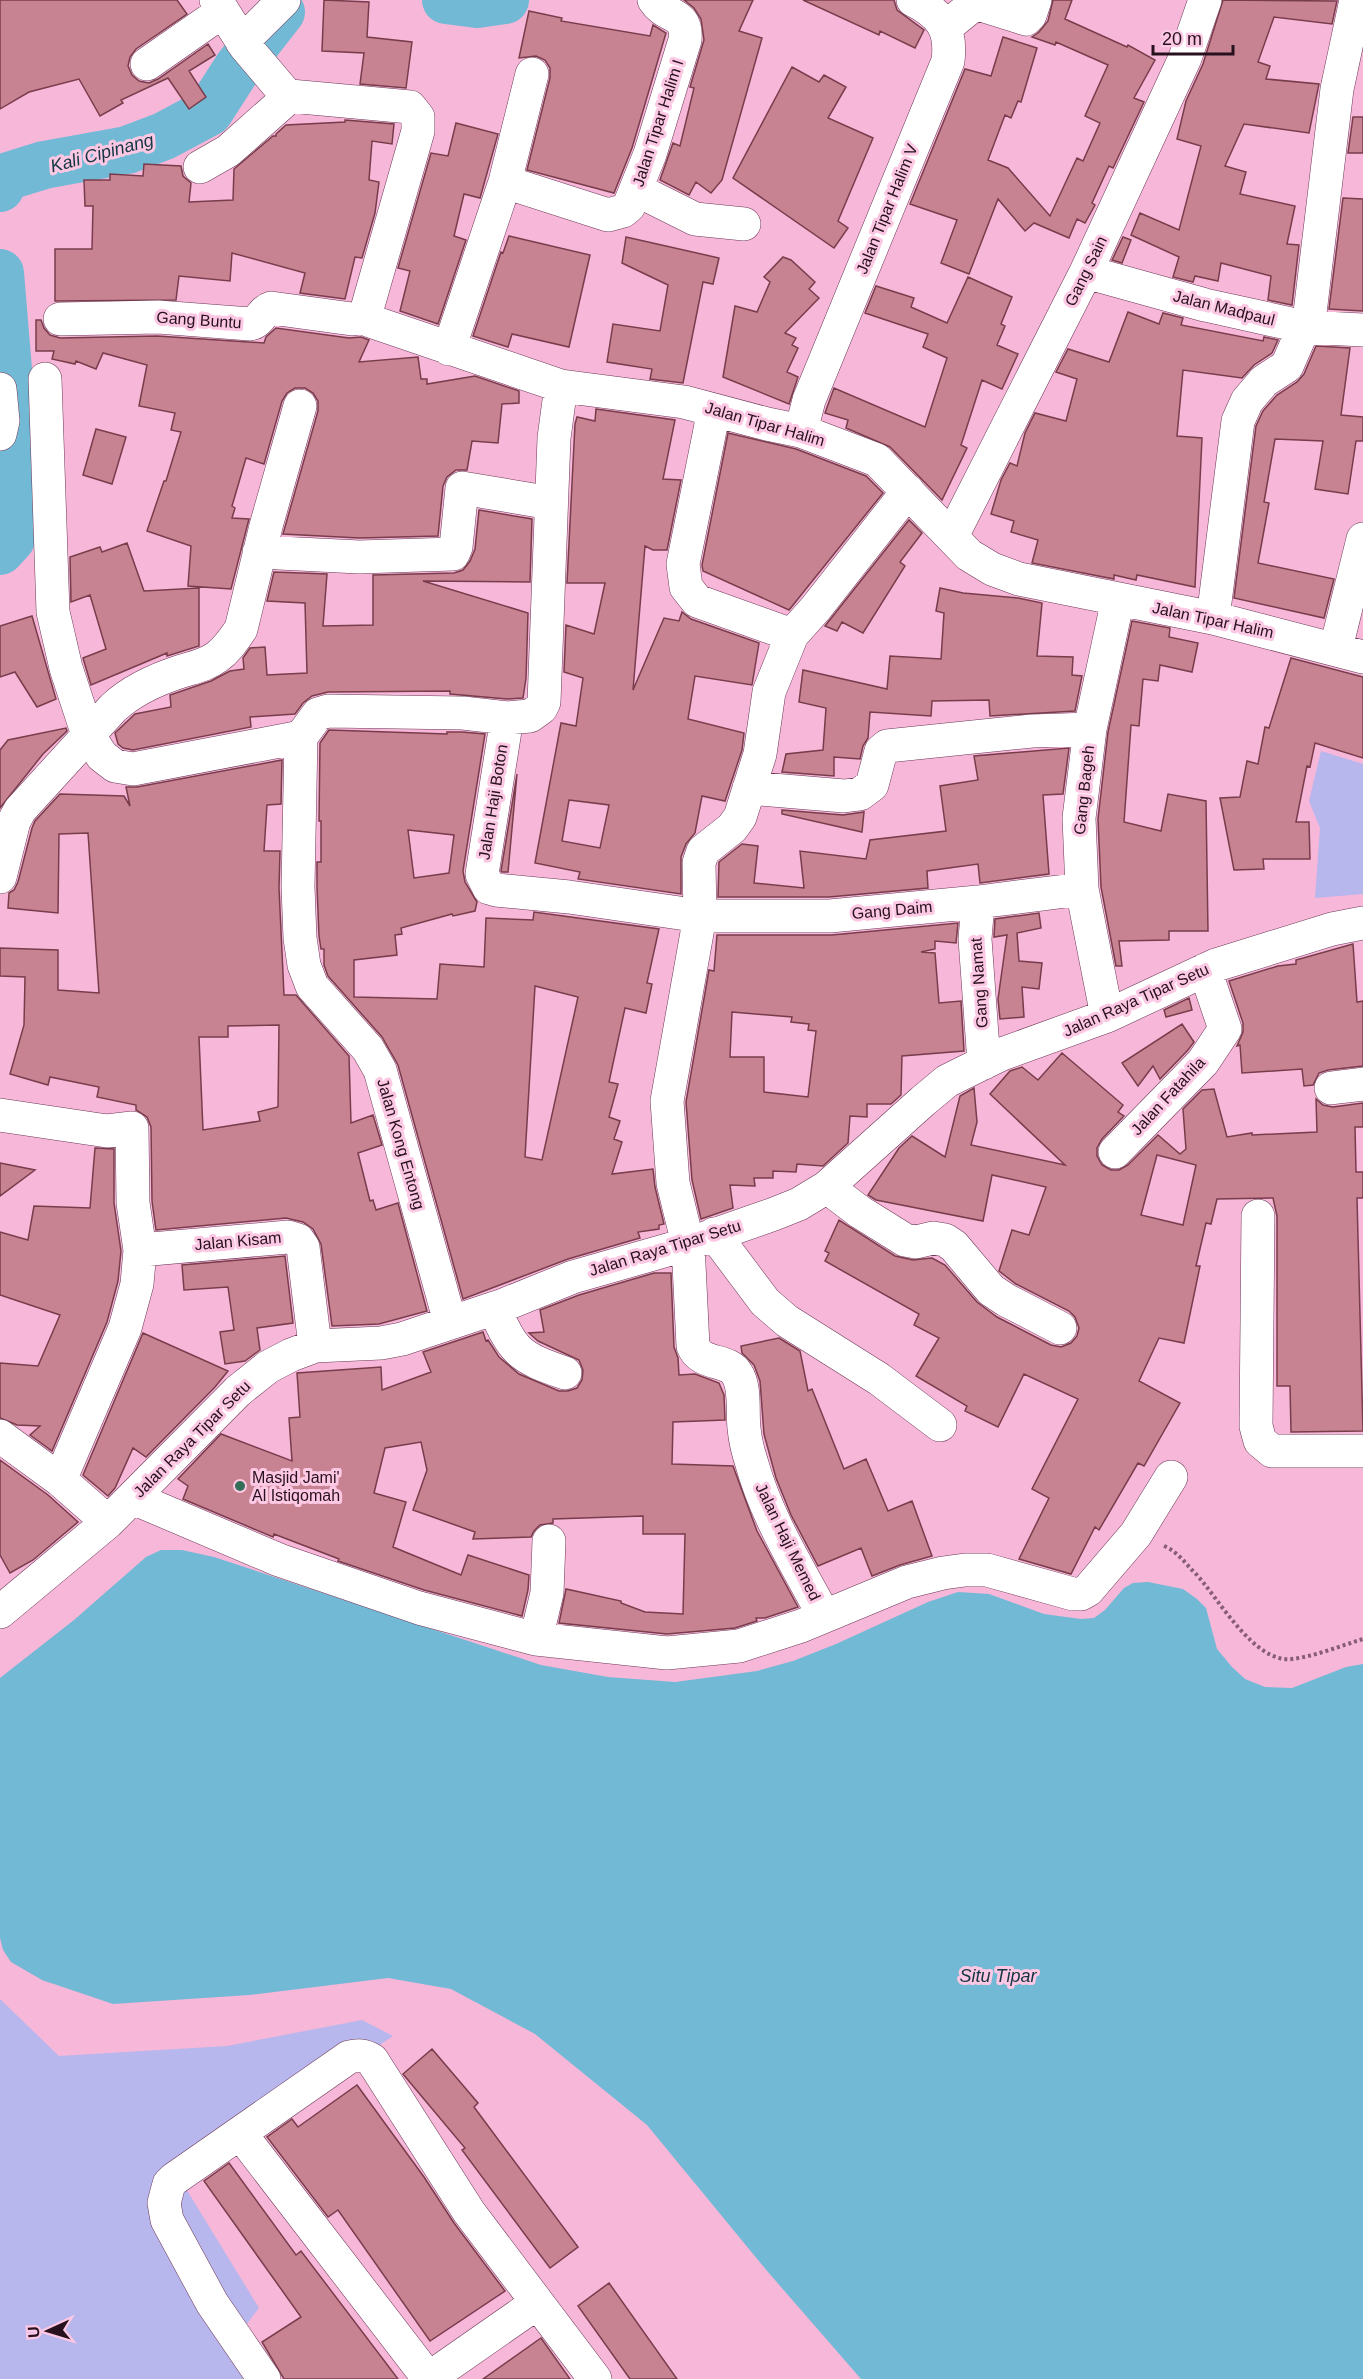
<svg xmlns="http://www.w3.org/2000/svg" width="1363" height="2379" viewBox="0 0 1363 2379" font-family="Arial,sans-serif">
  <style>
    .grass { fill: #b7b6ed }
    .water { fill: #72b9d6 }
    .lines { fill: none; stroke-linecap: round; stroke-linejoin: round }
    .river { stroke: #72b9d6; stroke-width: 48 }
    .building { fill: #c88392; stroke: #793c4b; stroke-width: 1.5; fill-rule: evenodd }
    .minor-casing { stroke: #6d3857; stroke-width: 34 }
    .path { stroke: #875d74; stroke-width: 4; stroke-dasharray: 3 3; stroke-linecap: butt }
    .minor { stroke: #fff; stroke-width: 33 }
    .poi-dot { fill: #356e57; stroke: #fcc8e4; stroke-width: 2 }
    .labels { text-anchor: middle; dominant-baseline: central; stroke-width: 6; stroke-linejoin: round; paint-order: stroke }
    .street-label { font-size: 16px; fill: #28111e; stroke: #fcc8e4 }
    .poi-label { font-size: 16px; fill: #28111e; stroke: #fcc8e4; text-anchor: start }
    .water-label { font-size: 18px; font-style: italic; fill: #143643; stroke: #fcc8e4 }
  </style>
  <rect width="100%" height="100%" fill="#f6b7d9"/>
  <path class="grass" d="M1321,751L1363,764V894L1315,898L1320,828L1309,801Z
    M0,1999L59,2056L227,2046L362,2020L393,2036L180,2179L259,2308L226,2351L245,2379H0Z"/>
  <path class="water" d="M161,1550H182L214,1557L541,1665L608,1677L675,1682L757,1671L793,1661L836,1644L928,1602L958,1592L989,1594L1044,1614L1081,1619L1094,1618L1105,1610L1124,1588L1133,1583L1148,1582L1183,1589L1197,1599L1206,1608L1217,1649L1232,1667L1245,1679L1265,1687L1292,1688L1346,1667L1363,1664V2379H861L768,2272L647,2125L535,2034L451,1989L388,1978L249,1995L113,2004L42,1980L11,1962L3,1950L0,1938V1678L74,1620L146,1557Z"/>
  <g class="lines">
    <path class="river" d="M446,0L477,4L505,0
      M0,188L5,177L44,165L127,150L164,136L209,112L238,67L281,12
      M0,273L17,479L11,539L0,551"/>
  </g>
  <path class="building" d="M0,0H177L187,14L136,49L130,57L128,66L132,75L139,81L149,83L158,79L208,44L215,55L189,71L206,97L189,109L168,78L121,100L123,103L100,116L79,79L29,92L0,109Z
    M324,0L369,2L367,37L412,42L406,88L360,84L364,53L322,51Z
    M684,0H753L739,31L762,38L722,180L711,193L696,182L689,195L660,180L673,143L680,146L694,88L690,87L704,40L701,19L694,8Z
    M803,0H894L897,10L924,30L915,48L880,31L879,35Z
    M1053,0H1072L1065,19L1127,47L1128,45L1155,60L1134,98L1144,102L1113,168L1109,166L1092,203L1095,205L1085,223L1077,219L1069,238L1034,223L1025,231L998,199L969,274L941,263L957,220L910,204L965,69L991,76L1003,37L1037,48L1021,102L1018,101L1011,118L1005,115L988,160L1008,168L1050,216L1077,158L1083,161L1100,123L1085,116L1108,65L1056,42L1055,45L1032,37L1039,32L1048,21Z
    M1223,0L1337,1L1332,24L1274,17L1258,62L1270,66L1266,79L1319,84L1309,133L1244,124L1225,166L1246,172L1240,194L1295,206L1287,244L1299,245L1292,305L1268,300L1271,276L1221,263L1218,281L1195,276L1193,282L1173,277L1179,257L1131,235L1140,213L1179,230L1201,146L1177,139L1186,101L1203,64Z
    M529,11L562,18L561,21L650,36L653,25L666,33L632,148L614,193L527,170L550,78V68L545,60L536,56L519,58Z
    M792,67L819,82L824,75L846,87L828,118L873,138L838,221L848,228L834,248L733,178Z
    M1353,117H1363V153H1348Z
    M345,120L394,124L392,144L372,141L369,180L379,182L375,213L362,258L355,257L345,299L300,293L305,273L232,253L230,281L179,276L176,300L55,301V249H92L93,206H85L84,180H110V174L143,176L144,164L181,166L183,176L191,183L189,202L233,200L234,169L273,136H276V134L286,125L345,122Z
    M456,123L498,134L480,198L464,194L454,236L466,240L438,324L400,311L410,271L398,268L431,153L448,156Z
    M1343,198L1363,199V311L1329,309Z
    M509,236L590,255L569,347L512,334L508,347L473,336L501,252L503,253Z
    M626,237L719,258L713,284L703,282L683,383L650,379L652,369L607,362L613,324L660,331L668,285L622,263Z
    M1123,237L1131,240L1122,263L1112,260Z
    M783,257L791,260L815,282L809,289L819,298L785,333L796,338L792,345L798,348L787,372L798,377L789,404L723,377L735,306L757,312L770,282L764,277Z
    M968,277L1012,297L1001,324L1005,326L997,345L1018,354L1002,389L982,380L961,445L967,448L942,500L890,447L846,428L848,420L825,413L834,388L925,427L947,358L923,347L928,334L865,313L876,286L914,298L911,307L947,323Z
    M1128,312L1159,324L1163,313L1183,318L1181,325L1263,341L1264,337L1278,340L1272,353L1254,365L1242,378L1183,370L1177,436L1202,438L1195,587L1137,575L1136,580L1114,575V579L1032,563L1038,540L1011,532L1014,521L991,514L1001,480L1010,463L1017,466L1025,433L1035,413L1066,421L1077,379L1056,372L1068,349L1109,362Z
    M36,320H41L44,328L50,335L60,338L157,336L264,343L266,337L276,328L349,338L361,337L369,340L359,362L418,357L421,379H427V384L475,376L519,391V403L502,404L498,443L472,441L467,470H456L447,477L443,486L438,536L359,538L283,534L318,411V401L313,393L305,388H295L287,393L282,401L264,464L246,458L232,506L235,508L232,518L249,519L231,589L188,586L191,546L147,531L164,481H166L181,432L171,430L175,413L139,406L147,365L103,353L96,369L76,361L75,364L52,359L54,351H36Z
    M1316,346L1350,348L1341,415L1363,417V441H1356L1348,494L1315,489L1323,441L1275,439L1264,502L1269,503L1258,563L1334,579L1324,618L1234,598L1256,426L1263,411L1277,395L1297,382L1304,374Z
    M596,409L675,420L663,479L681,480L667,550H653L645,546L633,690L664,618L679,621L682,612L691,619L759,643L752,685L695,676L688,719L744,733L742,750L725,801L702,796L695,833L686,844L681,857V894L578,879L580,872L535,863L561,723L576,726L583,678L564,672L566,625L594,634L605,583H567L575,424L577,417L595,421ZM569,800L609,805L600,848L562,841Z
    M96,429L126,437L112,484L83,475Z
    M728,433L796,449L866,476L883,493L789,610L703,571L702,565Z
    M479,510L532,519L530,582L423,581L528,613L526,678L523,698L507,699L450,694V691L328,692L312,696L303,703L295,714L250,717L251,727L133,750L123,748L118,744L115,733L135,714L171,707L170,695L211,681L230,671L244,669L243,658L250,648L265,647L267,675L307,673L305,603L267,601L274,572L327,574L323,626L373,625V575L454,573L463,570L470,561L475,549Z
    M909,520L922,533L900,562L905,566L863,633L842,622L837,631L825,626Z
    M127,543L144,591L199,588V646L167,656V653L91,685L83,658L106,649L90,595L71,602L70,557L100,547L102,552Z
    M940,588L963,593L1018,598L1042,603L1037,656L1073,657L1072,675L1082,676L1075,711L990,716L989,700L932,701L931,716L870,712L868,738L863,746L860,759L834,757V776L782,772L786,754L823,750L826,708L799,702L803,670L887,689L890,656L941,659L944,613L936,611Z
    M32,616L56,699L37,707L15,672L0,677V626Z
    M1132,621L1170,628L1169,637L1198,643L1192,672L1160,665L1158,681L1143,679L1139,726L1131,725L1124,822L1161,831L1168,794L1206,801L1208,931H1169V940L1119,941L1122,966H1116L1101,887L1098,819L1108,732Z
    M1291,658L1363,677V758L1315,743L1310,767L1307,766L1296,822H1309L1310,859H1263L1264,869L1234,870L1220,798L1240,797L1247,761L1258,764L1265,727L1269,728Z
    M66,728L67,731L43,754L0,808V750L8,740Z
    M329,730L447,734V732H462L485,734L463,871L465,882L477,902L475,911L453,916L452,914L401,928L402,934L395,935L397,955L354,960V997L437,999L440,964L484,967L486,918L533,920L534,912L659,929L647,983L652,984L646,1013L625,1008L609,1082L618,1084L609,1117L620,1121L614,1139L622,1142L612,1174L653,1169L655,1187L664,1224L659,1225V1229L638,1232L640,1238L568,1259L463,1299L398,1065L382,1037L328,976L324,965V949H321L319,936L317,887V862H321V821H319L320,743ZM408,830L454,835L449,873L414,878ZM535,986L578,997L542,1160L525,1157Z
    M1069,748L1063,794L1043,795L1049,874L980,883L978,864L927,871L928,888L829,897H718L719,862L742,844L758,846L754,883L804,888L800,851L866,859L870,840L946,831L940,786L978,780L974,756Z
    M282,760L281,804L267,805L264,851H280L279,888L284,995H296L349,1056L351,1123L373,1115L382,1145L358,1153L370,1201L373,1200L376,1210L398,1203L427,1311L379,1324L332,1326L321,1244L313,1229L303,1222L286,1218L156,1230L152,1201L151,1127L147,1117L136,1110V1105L97,1097L99,1087L50,1077L48,1085L10,1074L24,1025L25,977L0,976V948L58,950V990L99,993L88,833L59,834L58,913L8,908L9,893L14,890L18,882L32,828L35,821L60,794L124,796L130,806L126,787H137ZM279,1025L278,1107L258,1112L260,1121L203,1130L199,1037H228V1026Z
    M517,774L508,872H502L501,871Z
    M782,810L843,815L864,812L862,832L782,814Z
    M1039,913L1041,928L1017,933L1019,961L1042,963L1039,989L1022,987L1024,1017L1000,1019L998,999L1007,935L994,937L995,919Z
    M958,923L956,943L935,941V949L921,952L935,953L939,1003L961,1001L964,1051L902,1056L901,1095L891,1104H867V1117L850,1116L848,1143L823,1166L797,1164L796,1172L773,1171V1178H754L755,1186L730,1185L733,1208L701,1219L692,1180L686,1102L709,970L714,971L717,935H832ZM732,1012L792,1017L791,1022L809,1024L808,1030L816,1031L808,1097L764,1092V1057H730Z
    M1353,944L1357,1002L1363,1001V1066L1328,1070L1319,1073L1313,1085L1304,1086L1302,1069L1242,1073L1240,1045L1237,1046L1243,1032V1023L1229,981L1278,966L1296,964V960Z
    M1189,998L1192,1010L1166,1017L1164,1010Z
    M1182,1024L1194,1042L1188,1050L1160,1079L1153,1066L1138,1086L1122,1063Z
    M1062,1053L1123,1105L1118,1112L1124,1116L1102,1139L1097,1148V1156L1102,1165L1111,1170H1119L1128,1165L1158,1135L1180,1154L1186,1149L1183,1109L1202,1090L1214,1089L1227,1137L1252,1133V1135L1317,1132L1316,1099L1323,1105L1333,1107L1363,1103V1127H1355L1356,1172H1363V1198H1357L1363,1431L1291,1432L1290,1386H1277V1216L1273,1198L1217,1199L1211,1224L1206,1223L1196,1266H1200L1184,1343L1159,1338L1139,1381L1180,1403L1144,1466L1138,1463L1099,1530L1095,1527L1071,1574L1019,1559L1049,1498L1032,1489L1078,1399L1024,1374L998,1427L965,1411L967,1406L916,1376L939,1338L914,1325L919,1314L825,1261L829,1253L825,1251L839,1220L895,1256L913,1260L932,1258L945,1265L977,1302L997,1317L1051,1345L1061,1347L1071,1343L1077,1336L1079,1328L1075,1317L1069,1311L1016,1284L999,1271L1012,1230L1029,1235L1046,1187L992,1175L983,1221L876,1200L868,1195L899,1148L912,1136L945,1157L960,1096L974,1088L977,1122L971,1145L1065,1165L990,1094L1010,1071L1022,1067L1038,1080ZM1157,1155L1196,1165L1183,1225L1141,1215Z
    M95,1148L114,1149V1203L121,1251L118,1281L107,1322L52,1451L30,1435L40,1426L17,1425L0,1418V1363L38,1366L60,1315L0,1295V1232L28,1240L34,1206L90,1208Z
    M0,1163L35,1170L0,1196Z
    M285,1256L293,1323L257,1328L260,1350L245,1361L225,1364L220,1332L234,1330L228,1287L184,1290L182,1265Z
    M654,1273H671L674,1347L678,1358L679,1375L695,1374L719,1383L724,1395L725,1420L673,1422L672,1464L733,1466L757,1531L798,1607L765,1618H756L757,1621L735,1628L667,1634L559,1623L566,1589L621,1601V1603L645,1612L683,1614L685,1534H643V1516L553,1519V1523L540,1525L534,1531L531,1537L473,1539L475,1532L413,1510L427,1470L421,1442L385,1448L374,1493L406,1502L393,1547L461,1575L468,1555L529,1575L528,1590L522,1616L424,1590L338,1561L339,1559L274,1534L273,1537L183,1499L188,1486L178,1479L221,1434L292,1461L289,1418L300,1417L297,1373L381,1367L382,1390L431,1372L423,1352L483,1332L486,1341L488,1340L499,1357L519,1374L559,1391H568L577,1388L582,1380L583,1370L579,1360L538,1341L529,1333L544,1332L540,1310L579,1295Z
    M143,1333L228,1371L215,1387L146,1457L133,1448L115,1488L108,1496L83,1475Z
    M779,1338L800,1351L808,1391L812,1389L844,1469L866,1459L888,1511L912,1501L932,1556L900,1565L872,1576L861,1548L818,1566L791,1515L776,1478L764,1434L760,1381L754,1365L742,1353L741,1346Z
    M0,1460L48,1495L78,1522L33,1560L10,1573L0,1555Z
    M432,2049L478,2103L474,2107L578,2247L550,2268L462,2150L465,2148L403,2074Z
    M357,2085L424,2177L454,2223L505,2291L430,2341L338,2210L328,2217L267,2137L292,2119L298,2127Z
    M229,2163L296,2255L301,2251L398,2379H284L262,2342L301,2317L204,2181Z
    M609,2283L677,2379H630L578,2306Z
    M541,2338L570,2379H483Z"/>
  <g class="lines">
    <defs>
      <path id="minor" d="M216,0L245,46L284,92L290,96L410,107L418,117V131L367,309L370,321L561,386L684,402L767,424L801,431L877,460L969,555L992,569L1019,579L1213,618L1363,657
        M945,28L973,5L978,4L1026,19L1030,15L1035,0
        M242,42L284,0
        M147,64L223,11
        M200,167L228,151L290,96
        M505,182L532,74
        M637,190L695,219L744,224
        M1086,272L1205,305L1305,327L1363,330
        M60,319L158,317L250,324C261,322 261,311 271,308L352,319L367,317
        M449,349L505,182L608,215L623,211L629,206L650,154L685,40C688,11 666,19 654,0
        M45,379L53,612L66,668L88,735L102,756L115,766L133,769L301,737
        M0,389L3,421L0,434
        M714,410L683,564L686,587L697,601L792,635
        M801,431L809,400L948,61C952,29 941,14 913,0
        M952,536L1086,272L1185,58L1205,0
        M259,552L359,557L453,554L456,547L462,488L551,503
        M1213,618L1238,421L1247,401L1264,381L1287,366L1310,313L1337,89L1356,0
        M1336,648L1363,539
        M507,718L482,874L489,888L496,890L569,897L700,916H830L978,902L1082,889
        M301,737L298,887L300,938L304,965L312,986L368,1049L380,1070L450,1322
        M301,737L318,714L328,711L463,713L507,718L530,716L541,708L544,702L554,438L561,386
        M749,788L844,796L860,794L872,785L881,751L887,746L1032,731L1090,729
        M0,877L14,821L20,810L113,708C132,690 157,679 182,671C195,667 206,665 217,657C227,650 234,639 241,629L266,526L300,406
        M978,902L975,939L984,1063
        M1107,1016L1082,889L1079,818L1090,729L1118,599
        M1331,1088L1363,1084
        M0,1115L107,1131L132,1128L133,1203L140,1250L137,1284L125,1328L60,1480
        M1115,1152L1203,1062L1225,1029L1205,970
        M827,1187L860,1212L905,1240L916,1242L933,1238L945,1240L954,1246L991,1290L1006,1300L1060,1328
        M1258,1216L1256,1426L1260,1441L1272,1451H1363
        M714,1234L765,1302L787,1321L879,1379L940,1425
        M140,1250L288,1237L298,1240L303,1247L315,1346
        M494,1308C514,1353 519,1357 565,1373
        M0,1436L60,1480L108,1522
        M133,1498L279,1560L419,1608L536,1639L667,1653L739,1646L801,1626L907,1582L943,1573L965,1570H987L1073,1594H1081L1088,1590L1136,1534L1171,1477
        M0,1612L108,1522L238,1391L268,1367L291,1355L315,1346L381,1343L402,1339L501,1306L573,1277L688,1244L774,1214L799,1204L827,1187L923,1101L947,1081L965,1072L1002,1054L1107,1016L1216,965L1332,929L1363,923
        M824,1616C798,1567 767,1518 752,1464C748,1452 745,1440 744,1428C742,1412 746,1388 737,1374C728,1358 701,1366 693,1346L688,1244L673,1183L667,1101L700,916L699,863L703,851L732,828L740,817L760,754L769,692L792,635L816,608L908,491
        M536,1639L547,1593L549,1541
        M240,2133L429,2379
        M264,2379L212,2303L167,2220L164,2203L169,2184L174,2179L349,2057C358,2055 364,2055 372,2060L469,2212L595,2379
        M428,2379L537,2303"/>
    </defs>
    <use href="#minor" class="minor-casing"/>
    <path class="path" d="M1164,1546C1177,1551 1185,1563 1195,1573C1218,1597 1254,1664 1292,1659C1316,1656 1340,1646 1363,1639"/>
    <use href="#minor" class="minor"/>
  </g>
  <circle class="poi-dot" cx="240" cy="1486" r="6"/>
  <g class="labels">
    <g class="street-label">
      <text transform="translate(658 123) rotate(-72)">Jalan Tipar Halim I</text>
      <text transform="translate(887 209) rotate(-68)">Jalan Tipar Halim V</text>
      <text transform="translate(1086 271) rotate(-64)">Gang Sain</text>
      <text transform="translate(1224 308) rotate(14)">Jalan Madpaul</text>
      <text transform="translate(199 320) rotate(4)">Gang Buntu</text>
      <text transform="translate(765 424) rotate(16)">Jalan Tipar Halim</text>
      <text transform="translate(1213 620) rotate(12)">Jalan Tipar Halim</text>
      <text transform="translate(1084 790) rotate(-84)">Gang Bageh</text>
      <text transform="translate(493 802) rotate(-81)">Jalan Haji Boton</text>
      <text transform="translate(892 910) rotate(-5)">Gang Daim</text>
      <text transform="translate(979 983) rotate(-94)">Gang Namat</text>
      <text transform="translate(1136 1000) rotate(-24)">Jalan Raya Tipar Setu</text>
      <text transform="translate(1168 1096) rotate(-47)">Jalan Fatahila</text>
      <text transform="translate(401 1144) rotate(74)">Jalan Kong Entong</text>
      <text transform="translate(238 1241) rotate(-5)">Jalan Kisam</text>
      <text transform="translate(665 1248) rotate(-17)">Jalan Raya Tipar Setu</text>
      <text transform="translate(192 1439) rotate(-45)">Jalan Raya Tipar Setu</text>
      <text transform="translate(788 1542) rotate(64)">Jalan Haji Memed</text>
    </g>
    <g class="poi-label">
      <text x="252" y="1477">Masjid Jami'<tspan x="252" dy="18">Al Istiqomah</tspan></text>
    </g>
    <g class="water-label">
      <text transform="translate(102 153) rotate(-15)">Kali Cipinang</text>
      <text x="998" y="1976">Situ Tipar</text>
    </g>
  </g>
  <g transform="translate(48 2331) rotate(266)" stroke="#fcc8e4" stroke-width="4.5" paint-order="stroke">
  <path d="M0-4.5L10 22L0 15L-10 22Z" fill="#28111e"/>
  <text y="-9" font-size="16" font-weight="bold" text-anchor="middle" fill="#28111e">U</text>
  </g>
  <path d="M1153 45v9h80v-9" fill="none" stroke="#28111e" stroke-width="3"/>
  <text x="1162" y="45" font-size="18" fill="#28111e" stroke="#fcc8e4" stroke-width="4.5" paint-order="stroke">20 m</text>
</svg>
